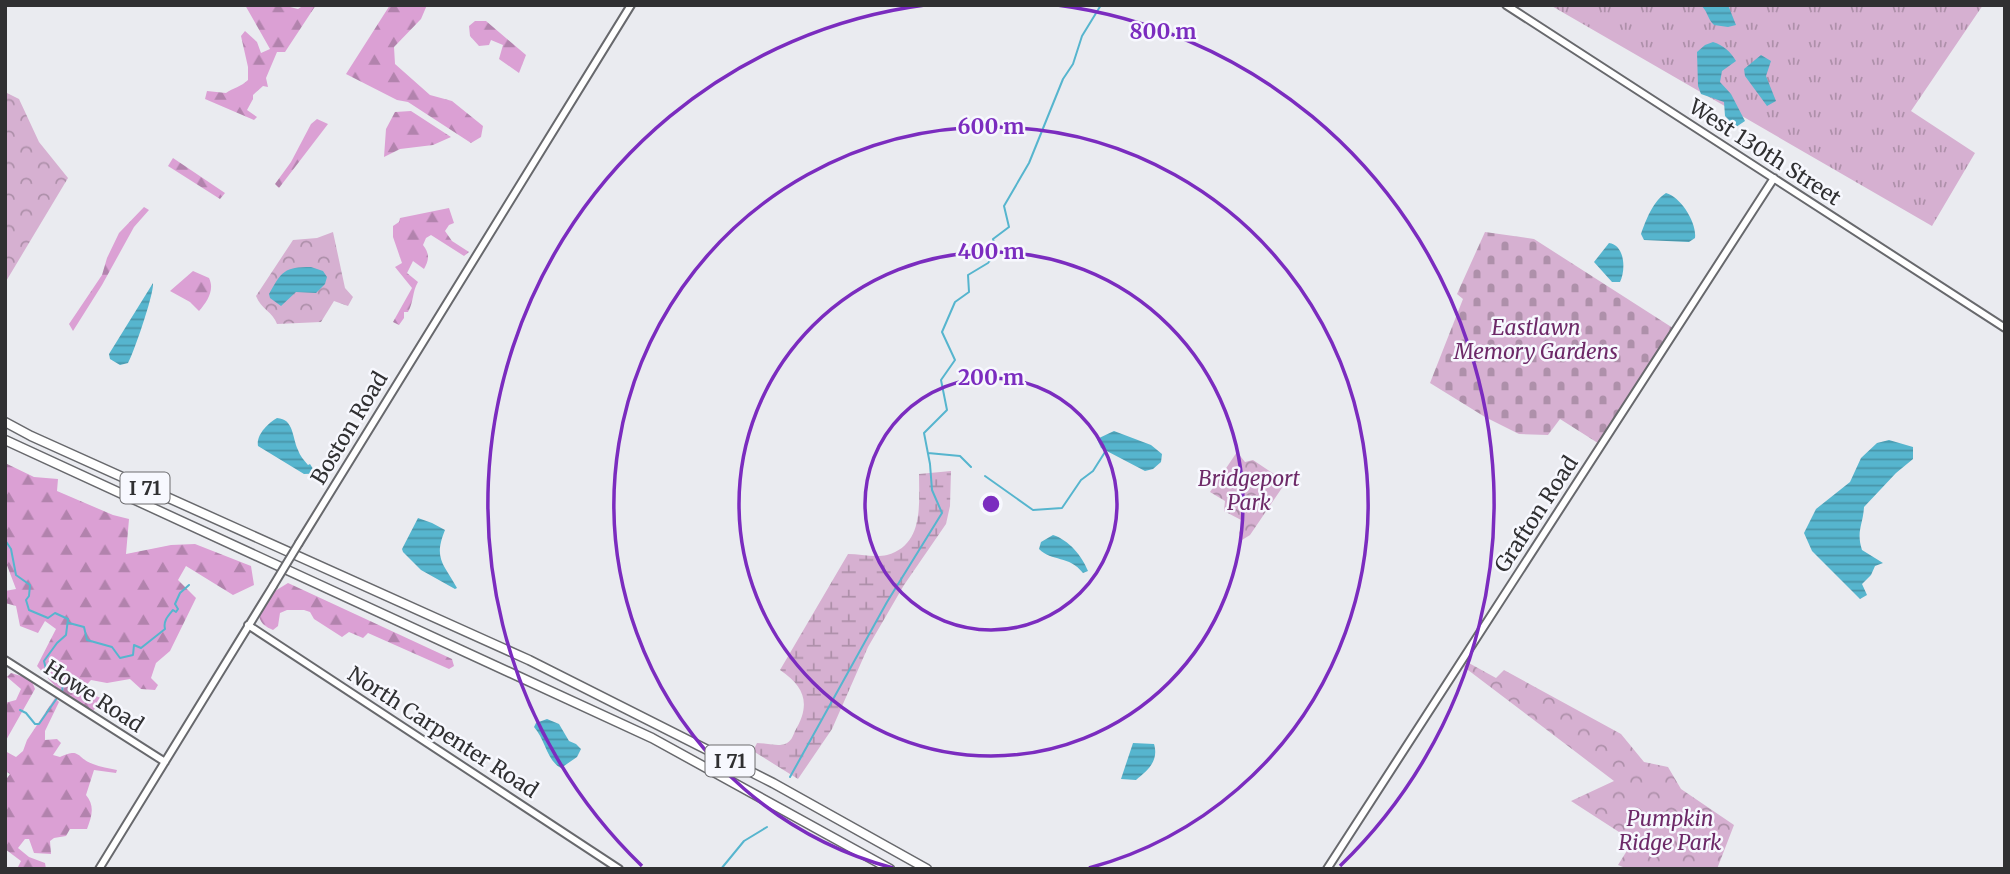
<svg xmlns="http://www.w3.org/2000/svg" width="2010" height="874" viewBox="0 0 2010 874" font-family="Merriweather,serif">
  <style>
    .grass { fill: url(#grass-tufts) }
    .forest { fill: url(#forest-firs) }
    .wetland { fill: url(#wetland-marsh) }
    .cemetery { fill: url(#cemetery-stones) }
    .park { fill: url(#park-crowns) }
    .garden { fill: #d6b0d1 }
    .water { fill: url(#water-rules) }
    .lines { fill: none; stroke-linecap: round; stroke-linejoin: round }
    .stream { stroke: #56b5ce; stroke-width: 2 }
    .secondary-casing { stroke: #68696d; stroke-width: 10 }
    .highway-casing { stroke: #68696d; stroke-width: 11 }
    .secondary { stroke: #fff; stroke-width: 6 }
    .highway { stroke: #fff; stroke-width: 8 }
    .secondary-bridge-casing { stroke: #68696d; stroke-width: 10; stroke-linecap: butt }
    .secondary-bridge { stroke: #fff; stroke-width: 6 }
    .ring { fill: none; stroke: #7b2cbf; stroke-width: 3.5 }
    .labels { text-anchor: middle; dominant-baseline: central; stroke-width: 5; stroke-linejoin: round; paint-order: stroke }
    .shield { fill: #f7f8fe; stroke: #6c6c6f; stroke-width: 2 }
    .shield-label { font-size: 19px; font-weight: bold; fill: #303032 }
    .street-label { font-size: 21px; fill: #303032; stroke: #f7f8fe }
    .park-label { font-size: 21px; font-style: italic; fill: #6d2968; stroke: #f7f8fe }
    .centre { fill: #7b2cbf; stroke: #f7f8fe; stroke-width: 3.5 }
    .ring-label { font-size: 21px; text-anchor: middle; font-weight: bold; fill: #7b2cbf; stroke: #f7f8fe; stroke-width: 5; stroke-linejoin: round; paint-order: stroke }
  </style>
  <defs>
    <pattern id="grass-tufts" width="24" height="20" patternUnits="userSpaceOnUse" patternTransform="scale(1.75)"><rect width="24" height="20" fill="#d6b0d1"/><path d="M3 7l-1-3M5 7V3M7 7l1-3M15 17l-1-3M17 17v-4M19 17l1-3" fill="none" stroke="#ae90aa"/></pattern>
    <pattern id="forest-firs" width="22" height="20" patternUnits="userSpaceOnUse" patternTransform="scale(1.75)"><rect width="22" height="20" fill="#dba0d4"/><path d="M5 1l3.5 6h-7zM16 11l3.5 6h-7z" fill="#b283ad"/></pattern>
    <pattern id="wetland-marsh" width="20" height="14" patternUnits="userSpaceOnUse" patternTransform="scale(1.75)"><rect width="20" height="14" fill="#d6b0d1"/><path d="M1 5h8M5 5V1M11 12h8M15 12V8" fill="none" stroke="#ae90aa"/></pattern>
    <pattern id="cemetery-stones" width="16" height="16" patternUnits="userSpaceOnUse" patternTransform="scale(1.75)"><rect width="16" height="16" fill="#d6b0d1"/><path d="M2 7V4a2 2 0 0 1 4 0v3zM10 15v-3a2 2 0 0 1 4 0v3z" fill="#ae90aa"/></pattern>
    <pattern id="park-crowns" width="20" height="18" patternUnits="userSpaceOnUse" patternTransform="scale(1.75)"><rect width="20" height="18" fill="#d6b0d1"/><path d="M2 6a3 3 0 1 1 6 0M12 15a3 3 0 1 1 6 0" fill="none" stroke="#ae90aa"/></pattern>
    <pattern id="water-rules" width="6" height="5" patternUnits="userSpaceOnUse" patternTransform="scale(1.75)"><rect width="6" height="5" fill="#56b5ce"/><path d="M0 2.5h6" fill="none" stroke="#4894a8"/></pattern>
  </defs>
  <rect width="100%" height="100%" fill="#eaebf0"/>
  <path class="grass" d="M1550,5H1983L1911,111L1975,153L1932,226Z"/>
  <path class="forest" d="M245,5H282L298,9L304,5H316L285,52H277L266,78L268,87L263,86L253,95V99L247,110L257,117L254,120L205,99L207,91L226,93C233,88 241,87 248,80V67L241,36L245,31L257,42L261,53L270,49Z
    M390,5H427L421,19L394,47L395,64L430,95L452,101L483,126L481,137L471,143L408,102L397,100L346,74Z
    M475,21H486L526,55L519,73L499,59L503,45L491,40L489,45L479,46L470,36L469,26Z
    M411,111L451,137L433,145L400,149L384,157L386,129L395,112Z
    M317,119L328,124L279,188L275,184L291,162L311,124Z
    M173,158L225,193L220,199L168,166Z
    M144,207L149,210L134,227L102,285L73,331L69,324L102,275L107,258L119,233Z
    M449,208L454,223L449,225L445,231L452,241L469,252L464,256L431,235L426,238L423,245C430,254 429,260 424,269L413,261L407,273L418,282C412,292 414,301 408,312H404V318L399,325L393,322L412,288L395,267L402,263L393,237V226L399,222L400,218Z
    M193,271L209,278C215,290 207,302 199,311L190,302L170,291Z
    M5,463L34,477L58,479L57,491L113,515L129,519L126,554L171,545L195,544L251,566L254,585L233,595L186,566L178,580L196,598L170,651L156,663L151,678L158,685L155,690L141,689L130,679L107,683L91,680L82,690L103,699L93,711L56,687L37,666L56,629L45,621L38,633L20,626L16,606L5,603V591L16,589L5,560Z
    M288,583L452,659L454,666L449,669L368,633L363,638L349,632L342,637L314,619L310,612L304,610H287L280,613L278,626L273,630C266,627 261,624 259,616L275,591Z
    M11,673L31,679L35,689L5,742V703L16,700L21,689L7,677Z
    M55,698L59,702L45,731V740L57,739L61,743L53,755L60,757C81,747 76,758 93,764C100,767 109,768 117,770L116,773L94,770L86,795C95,806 92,816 87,829H70L66,836L54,838L50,841L51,854L34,853L29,839H25L18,848L29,857L45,863L46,869H17L21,861L5,849V781L10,774L5,771V751L16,757L23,751L27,740Z"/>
  <path class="wetland" d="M951,471L950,506L946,524L904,585L868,647L832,729L798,779L753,751L757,743C765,743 778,747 785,744C791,742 793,736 795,731C811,704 805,687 780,670L848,554C860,554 875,558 887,555C924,545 919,504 919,474Z"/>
  <path class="cemetery" d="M1485,232L1534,239L1676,330L1601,445L1560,419L1548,435L1519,434L1485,417L1430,383L1463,299L1457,294Z"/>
  <path class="park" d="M5,92L19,99L39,142L68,178L5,283Z
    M333,232L345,288L353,297L348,306L334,301L321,322L277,324C273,312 261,309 256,296L293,240L317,238Z
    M1237,452L1245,462L1253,460L1286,482L1250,535L1242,540L1239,533L1243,521L1224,511L1225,501L1210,492Z
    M1467,662L1496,678L1504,670L1621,734L1644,762L1668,767L1681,789L1734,825L1717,869H1628L1618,865L1633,841L1571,801L1614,781L1464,667Z"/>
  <path class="garden" d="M1656,822L1663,826L1668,835L1663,847L1655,849L1639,838L1649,823Z"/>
  <path class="water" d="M1700,5H1728L1736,25L1728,27L1714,25C1707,19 1708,10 1700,5Z
    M1713,42C1723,45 1731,52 1736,61L1722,71L1720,82L1731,94L1745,121L1736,127L1725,116L1724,102L1701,94L1698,86L1697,52L1705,45Z
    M1761,55L1771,61L1766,76L1776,101L1767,106L1745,76L1744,69Z
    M1666,193C1681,197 1697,223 1695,238L1689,242L1644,240L1641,234C1646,220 1653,201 1666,193Z
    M1609,243C1625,245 1626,270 1620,282H1612L1594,262Z
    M311,267L323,271L327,277L325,284L316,293L296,292L281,306L270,298L269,294C282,271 284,267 311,267Z
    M153,283C154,294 134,352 128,363L120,365L110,359L109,354Z
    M277,418C294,419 292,437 298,450C300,456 304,460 308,465L310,464L315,472L323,467L326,473L304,474L258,446C256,435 268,423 277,418Z
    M1114,431L1151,445L1162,454L1161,462L1153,469L1145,471L1101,448L1097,439Z
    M1889,440L1913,447V459L1896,473L1864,507C1863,525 1856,531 1862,550L1883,563L1875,566L1871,575L1862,584L1867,595L1860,599L1812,551L1804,533L1816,509L1850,482L1861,458L1877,443Z
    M418,518L432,523L445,530C433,559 444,564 457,588L455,589L421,570L403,552L402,549Z
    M1053,535C1069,540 1082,556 1088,571L1083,573C1069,555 1052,562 1039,549L1041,542Z
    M547,719L559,724L569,741L576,744L581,749L577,757L561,768C547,761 545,739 534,727L536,723Z
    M1133,743L1154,744C1159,761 1148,770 1136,780L1121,779Z"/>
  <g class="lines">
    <path class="stream" d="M928,453L960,456L971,467
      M985,476L1033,510L1062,508L1081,480L1093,471L1105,452
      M5,540L11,549L16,575L30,585L29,596L26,600L29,610L48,618L55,613L68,619L66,635L57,643L44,661L47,673L63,684L62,692
      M69,623L84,627L87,640L112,647L120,658L133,655L134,645L141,648L165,629C163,621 168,616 173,610L176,612L178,609L175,604L180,593L189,585
      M20,710L26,713L35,724H39L57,698
      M790,777L887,602L942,513L932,490L930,464L924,433L947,410L941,380L955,360L942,332L955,302L969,292L968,275L988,263L996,253L993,239L1009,227L1004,206L1029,163L1063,79L1073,64L1082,36L1101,5
      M721,869L744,841L767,827"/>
    <defs>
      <path id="secondary" d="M1506,5L2005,328
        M299,543L631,5
        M248,625L619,869
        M5,660L165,762
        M99,869L273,586
        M1327,869L1774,178"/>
      <path id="highway" d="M5,422L31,436L529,660L773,783L927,869
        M5,440L652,738L890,869"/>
    </defs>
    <use href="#secondary" class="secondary-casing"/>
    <use href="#highway" class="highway-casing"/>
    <use href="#secondary" class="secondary"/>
    <use href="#highway" class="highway"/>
    <defs>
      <path id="secondary-bridge" d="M273,586L299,543"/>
    </defs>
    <use href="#secondary-bridge" class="secondary-bridge-casing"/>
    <use href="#secondary-bridge" class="secondary-bridge"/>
  </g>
  <g class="ring">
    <circle cx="991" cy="504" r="126"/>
    <circle cx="991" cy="504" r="252"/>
    <path d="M893 868A377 377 0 1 1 1089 868"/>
    <path d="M642 866A503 503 0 0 1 925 5M1057 5A503 503 0 0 1 1340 866"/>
  </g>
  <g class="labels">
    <g class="shield">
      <rect x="120.5" y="472.5" width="49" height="31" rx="5"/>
      <rect x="705.5" y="745.5" width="49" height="31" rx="5"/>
    </g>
    <g class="shield-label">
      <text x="145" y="488">I 71</text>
      <text x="730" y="761">I 71</text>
    </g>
    <g class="street-label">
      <text transform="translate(1765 152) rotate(33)">West 130th Street</text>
      <text transform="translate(349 428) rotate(-59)">Boston Road</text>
      <text transform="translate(1536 514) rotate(-57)">Grafton Road</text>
      <text transform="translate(94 696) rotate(33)">Howe Road</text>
      <text transform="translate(443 732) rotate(33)">North Carpenter Road</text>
    </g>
    <g class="park-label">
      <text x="1536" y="327">Eastlawn<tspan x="1536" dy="24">Memory Gardens</tspan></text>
      <text x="1249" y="478">Bridgeport<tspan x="1249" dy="24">Park</tspan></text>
      <text x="1670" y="818">Pumpkin<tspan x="1670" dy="24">Ridge Park</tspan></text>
    </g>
  </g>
  <circle cx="991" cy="504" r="10" class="centre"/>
  <g class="ring-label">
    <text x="1163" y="39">800 m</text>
    <text x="991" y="134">600 m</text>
    <text x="991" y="259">400 m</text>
    <text x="991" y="385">200 m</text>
  </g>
  <rect width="2010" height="874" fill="none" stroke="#303032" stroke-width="14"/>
</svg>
